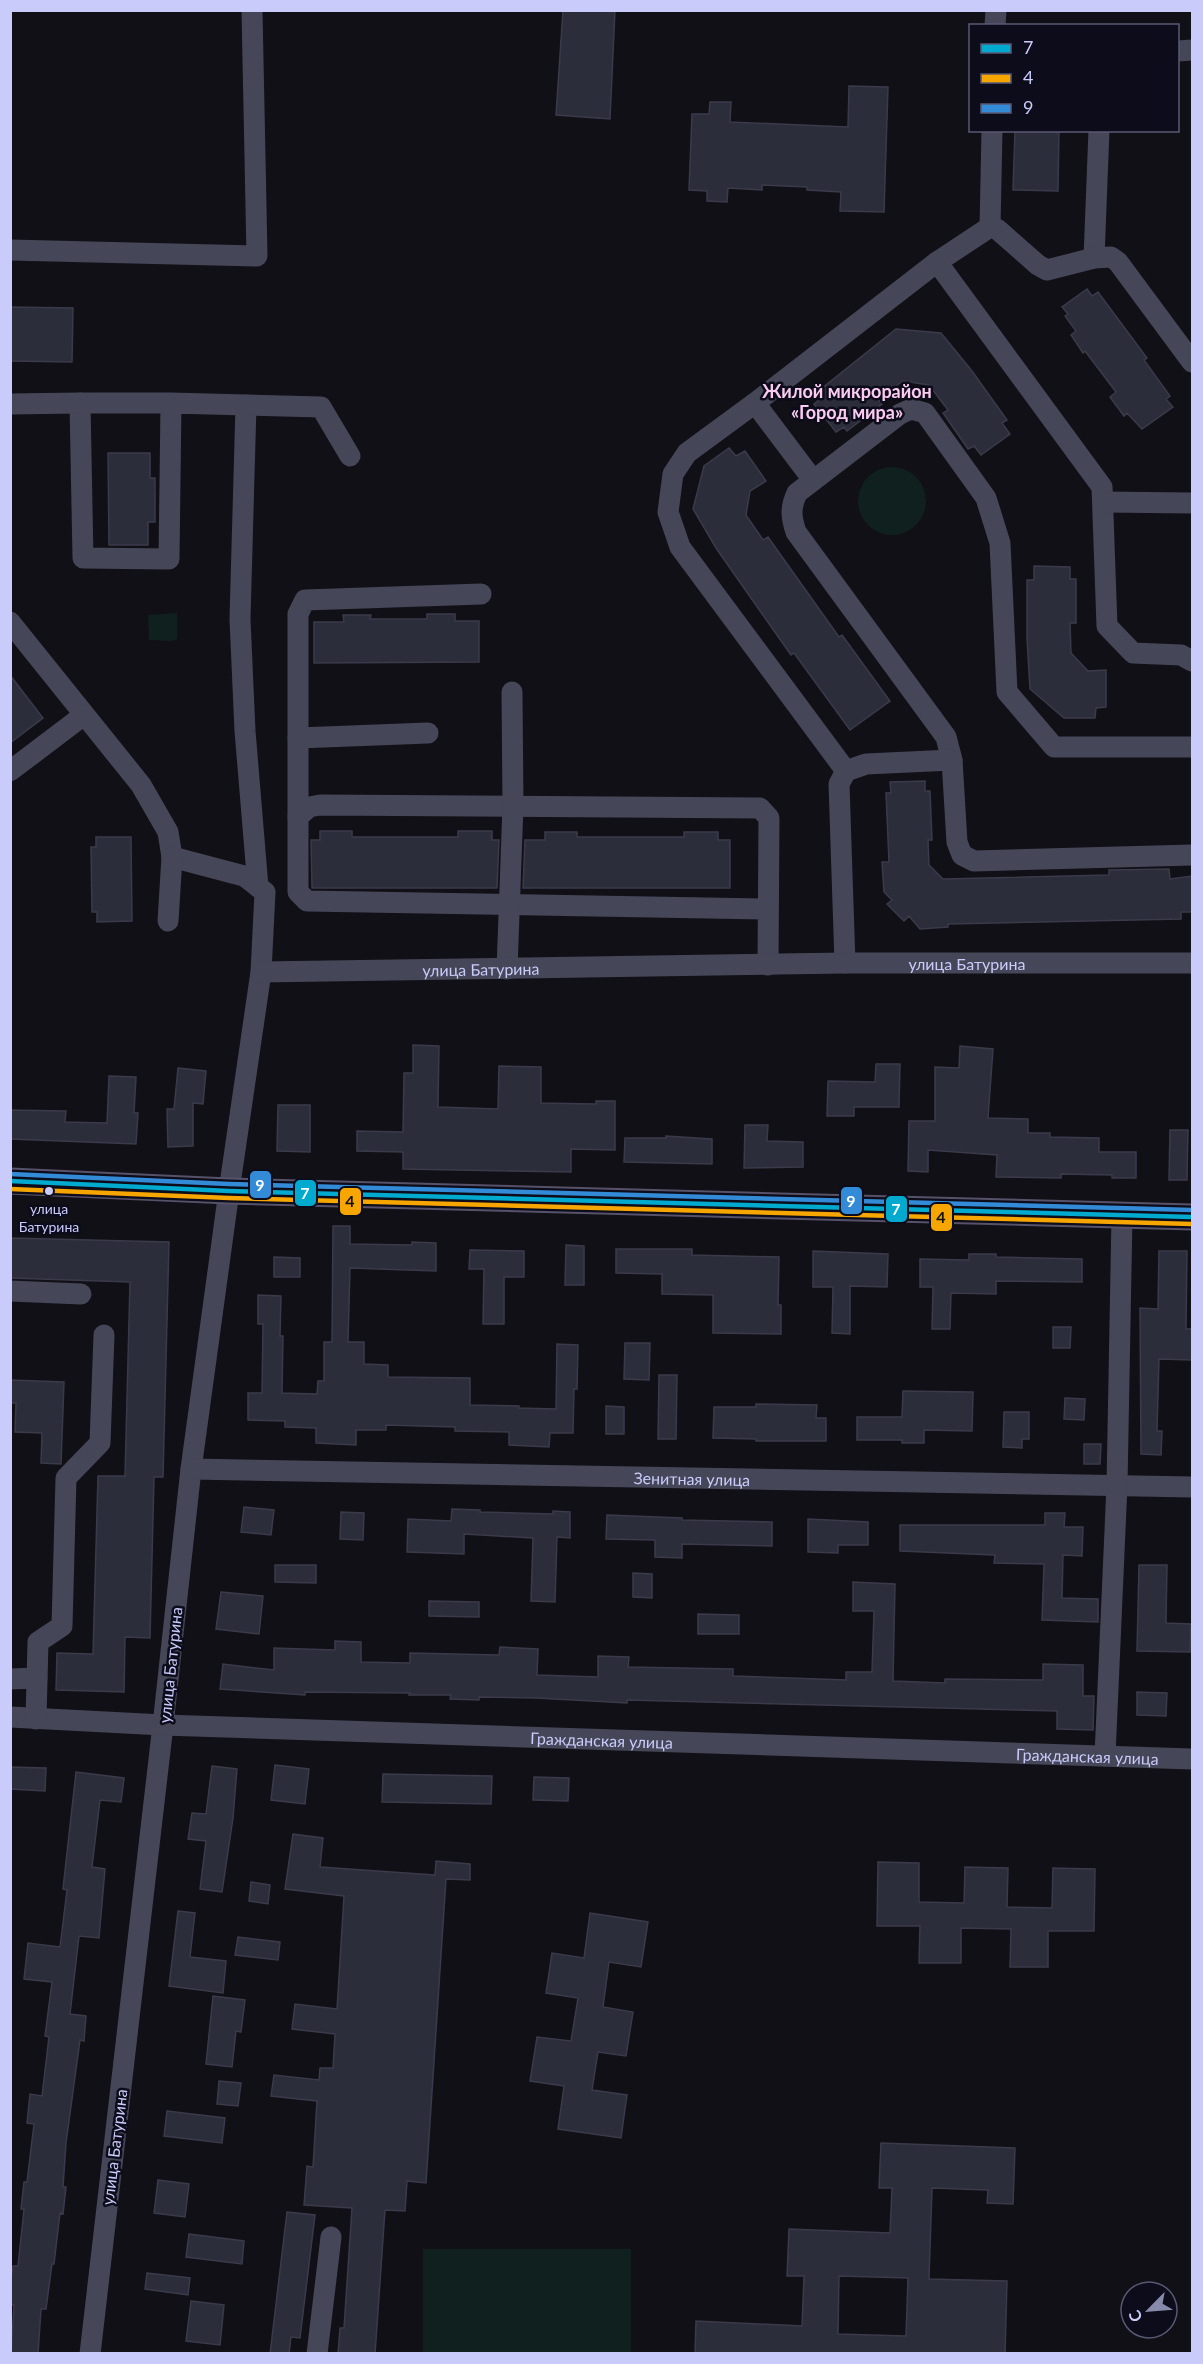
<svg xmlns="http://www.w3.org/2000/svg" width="1203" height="2364" viewBox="0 0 1203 2364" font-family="Lato,sans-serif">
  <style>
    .green { fill: #10201f }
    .building { fill: #2c2d3a; stroke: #3a3a4b; stroke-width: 1.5; fill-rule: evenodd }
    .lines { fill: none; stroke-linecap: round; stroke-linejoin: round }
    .minor { stroke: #454657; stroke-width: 21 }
    .major { stroke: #575169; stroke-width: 27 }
    .bus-1-casing { stroke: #0c0c1a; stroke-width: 9 }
    .bus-2-casing { stroke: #0c0c1a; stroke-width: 9 }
    .bus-3-casing { stroke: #0c0c1a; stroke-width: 9 }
    .bus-1 { stroke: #00a9ce; stroke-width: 4.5 }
    .bus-2 { stroke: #f7a600; stroke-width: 4.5 }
    .bus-3 { stroke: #338bd7; stroke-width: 4.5 }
    .bus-dot { fill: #c9cbfb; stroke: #0c0c1a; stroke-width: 2 }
    .labels { text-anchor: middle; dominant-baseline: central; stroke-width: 5; stroke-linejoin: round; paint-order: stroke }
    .bus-label { font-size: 14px; fill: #c9cbfb; stroke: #0c0c1a }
    .street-label { font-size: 16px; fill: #c9cbfb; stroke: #0c0c1a }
    .neighbourhood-label { font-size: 18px; font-weight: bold; fill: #fbcbf1; stroke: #0c0c1a }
    .line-badge { stroke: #0c0c1a; stroke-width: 2 }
    .badge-label { font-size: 16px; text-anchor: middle; font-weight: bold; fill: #fff }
    .pale-badge-label { font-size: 16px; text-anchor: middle; font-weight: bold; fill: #111 }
  </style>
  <rect width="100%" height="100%" fill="#101016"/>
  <path class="green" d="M858 501a34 34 0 1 1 68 0a34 34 0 1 1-68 0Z
    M177,613V639L172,641L149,640L148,615Z
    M423,2249H631V2353H423Z"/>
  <path class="building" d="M563,10H615L610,119L556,115Z
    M849,86L888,87L884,212L840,211L841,192L807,190V187L762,185V190L728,188L727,202L707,201V191L689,190L692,114H709L710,102H731L730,122L848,127Z
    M1015,130H1059L1058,191L1013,190Z
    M1087,289L1092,296L1098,292L1147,358L1144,360L1170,396L1166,399L1173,407L1142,429L1127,413L1124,416L1110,397L1116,392L1085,351L1083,353L1071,335L1076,331L1065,316L1068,314L1062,307Z
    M10,307L73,308L72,362L10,361Z
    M896,329L941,333L972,371L1007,420L1002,423L1010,434L981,455L974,446L968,449L943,413L948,410L929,385L903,381L878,399L882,404L847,431L844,427L836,432L814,404L820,399L816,393Z
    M729,448L736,456L745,451L766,481L750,491L746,515L763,540L768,537L839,637L842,635L890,701L850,730L794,653L791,655L765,618L716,548L693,509L704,466Z
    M108,453H150V478H155V522H148V545H109Z
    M1034,566L1070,567V579H1076V623H1070L1071,653L1088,671L1106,670V707L1096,708L1095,718H1064L1030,689L1027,638V580H1034Z
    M427,614H455V621H479V662L314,663V622H344L343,615H371L370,619H427Z
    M10,675L43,718L10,743Z
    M925,781V791H930L932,840H928L929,865L943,879L1109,875V870L1169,869L1170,879L1192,876V912H1181V919L948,924V927L920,929L909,916L904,921L887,904L892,900L884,892L882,862H889L886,793H891L890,782Z
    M320,831H352V837H458V831H492V840H499L497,888H312L311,840H320Z
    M545,832H577V837H684V832H718V840H730V888H523L525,840H545Z
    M96,837H131L132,921L97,922V912H92L91,847H96Z
    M413,1045L439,1046L438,1107L498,1109L499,1066L541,1067V1103L596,1104V1101H615V1150L571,1149V1172L403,1169V1152L357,1151V1131L403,1132L404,1073H413Z
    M960,1046L993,1049L988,1118L1028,1119V1133H1050V1137L1099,1138V1152H1136V1178H1112V1175L1061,1174V1178L996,1177L997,1155L928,1150V1172L908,1171L909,1121H935V1067L959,1068Z
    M876,1064H900L899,1107H854V1116H827L828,1081L875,1082Z
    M178,1068L206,1071L203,1104L193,1103V1146L168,1147L167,1109H174Z
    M109,1076L136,1077L134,1113H138L136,1144L10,1139V1110L66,1111L65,1122L107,1123Z
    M278,1105H310V1152L277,1151Z
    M745,1125H768L767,1141L803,1142V1167L744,1168Z
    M1170,1130H1188L1187,1180H1169Z
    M666,1136L712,1139V1164L624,1162L625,1138H666Z
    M333,1226H350V1244L412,1245V1242L436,1243V1271L350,1268L348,1342H364V1364L388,1365V1377L470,1378V1405L519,1406V1408L556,1409L557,1344L578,1345L577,1389H574L573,1433H550L549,1447L509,1445V1432L455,1431V1427L386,1425V1430H356V1445L316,1443V1428L285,1427V1421L248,1420V1393H262L263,1324H258V1295L281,1296L280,1336H283L282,1393L317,1394L318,1381H324V1342H332Z
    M10,1238L169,1242L163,1477H154L150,1638L125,1637L124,1692L56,1690L57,1653L93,1654L98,1476H125L130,1282L10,1278Z
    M566,1245L584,1246V1285H565Z
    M616,1249H692V1255L779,1257L778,1305H781V1334L713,1333V1295L662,1294V1274L616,1273Z
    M470,1250L524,1251V1277H504V1324H483L484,1269H469Z
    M813,1251L888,1254L887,1287L850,1286V1334L832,1333L833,1287H813Z
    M1159,1251H1187L1186,1329H1192V1360L1159,1359L1157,1431H1162L1161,1455L1141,1454L1140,1308L1158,1309Z
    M969,1254H996V1257L1082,1259V1282L996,1281V1294L951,1293L950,1329H932L933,1287H920V1259L969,1260Z
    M274,1257L300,1258V1277H274Z
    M1053,1327H1071L1070,1348H1053Z
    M625,1343H650L649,1380L624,1379Z
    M659,1375H677L676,1439H658Z
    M10,1380L64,1382L61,1464L41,1463L42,1433L15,1432L16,1403H10Z
    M903,1391L973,1392L972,1431L924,1430V1443H902V1440H857V1417H902Z
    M1065,1398L1085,1399L1084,1420L1064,1419Z
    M756,1404L817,1405L816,1418H826V1441H756V1439L713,1438L714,1407H756Z
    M606,1406L624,1407V1434H606Z
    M1004,1412H1029V1439H1022V1448L1003,1447Z
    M1084,1444H1101L1100,1464H1084Z
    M244,1507L274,1510L271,1535L241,1532Z
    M452,1509L480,1510V1512L553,1514V1511L570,1512V1538L557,1537L555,1602L531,1601L533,1538L464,1534V1554L407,1552L408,1519L451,1521Z
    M341,1512L364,1513L363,1540L340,1539Z
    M1045,1513H1065L1064,1527H1083L1082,1556L1063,1555L1062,1598L1098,1599V1622L1042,1620L1044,1564L994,1563L995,1555L900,1551V1525H1045Z
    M607,1515L682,1518V1520L772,1522V1546L682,1544V1558L655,1557V1540L606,1539Z
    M808,1519L868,1522V1545H838V1553L808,1552Z
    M275,1565H316V1583L275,1582Z
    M1139,1565H1167L1166,1623L1191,1624L1190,1652L1137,1651Z
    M633,1573L652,1574V1598L633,1597Z
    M853,1582L895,1584L893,1681L945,1683V1679L1043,1680V1664L1083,1665V1696H1094L1093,1730L1057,1729V1711L627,1700V1703L536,1698L479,1697V1700L450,1699L451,1695H409L410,1693L305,1692V1695L220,1689L223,1664L274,1670V1648L335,1650V1641L361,1642V1662L410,1663V1653L499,1655L500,1647L538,1649L537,1675L598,1677V1656L629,1657L628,1667L733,1669V1676L846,1680V1672H872L874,1611H853Z
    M221,1592L263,1596L259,1634L216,1629Z
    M429,1601L479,1602V1617L429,1616Z
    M698,1614L739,1615V1634H698Z
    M1137,1692L1167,1693L1166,1716L1137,1715Z
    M275,1765L309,1769L305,1804L271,1800Z
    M212,1766L237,1769L233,1818L222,1892L200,1889L206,1841L188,1839L192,1813L206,1814Z
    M11,1767L46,1768L45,1791L10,1789Z
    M76,1772L124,1778L121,1802L100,1800L92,1867L105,1869L99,1938L79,1936L70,2014L86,2016L84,2041L80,2040L66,2143L63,2187H66L63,2214L60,2213L54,2264H52L46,2309H41L38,2354H11L14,2305H10V2287L13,2266H18L24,2209H21L24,2182H27L34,2124L27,2123L30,2094L42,2096L49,2037L45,2036L52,1982L24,1979L28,1943L60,1947L67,1890L63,1889Z
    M383,1774L492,1776L491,1804L382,1802Z
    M534,1777L569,1778L568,1801L533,1800Z
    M293,1834L323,1838L320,1867L435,1875L436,1861L470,1864V1880L446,1879L426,2183L407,2181L405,2211L385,2210L375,2354H338L340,2328H344L352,2208L304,2205L307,2166L313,2167L317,2101L271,2096L274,2075L319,2080L320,2068H333L335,2034L292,2029L295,2004L337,2009L344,1896L285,1889Z
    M878,1862L919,1863V1902L964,1903L965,1867L1008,1868L1007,1907L1052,1908L1053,1868L1095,1869L1094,1931H1048V1967H1010L1011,1929L961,1928V1963H919L920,1926H877Z
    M251,1882L270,1885L268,1904L249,1901Z
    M178,1911L195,1913L190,1957L226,1961L223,1993L169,1986Z
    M590,1913L648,1922L641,1967L609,1962L603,2007L633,2012L626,2056L598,2052L592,2090L627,2095L621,2138L558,2129L564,2086L530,2081L537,2037L571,2041L578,1998L546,1993L552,1953L584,1958Z
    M238,1937L280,1942L278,1960L235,1955Z
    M213,1996L245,2000L241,2032L236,2031L232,2067L206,2064Z
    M219,2081L241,2083L238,2106L217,2104Z
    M167,2111L225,2118L222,2143L164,2136Z
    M881,2143L1015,2148L1013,2204L987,2203L988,2190L932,2188L929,2279L1007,2281L1005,2354H695L696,2321L802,2326L804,2276H787L789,2229L890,2233L892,2188H879ZM839,2276L908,2278L906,2336L838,2334Z
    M158,2180L189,2184L185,2217L154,2213Z
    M287,2212L315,2215L300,2338L291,2337L289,2354H270Z
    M189,2234L244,2241L242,2264L186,2257Z
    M147,2273L190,2278L188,2295L145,2289Z
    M191,2301L224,2305L220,2345L186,2341Z"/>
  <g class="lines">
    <g class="minor">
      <path d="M995,26L996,10"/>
      <path d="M1178,51L1192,50"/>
      <path d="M990,227L992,130"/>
      <path d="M10,250L257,256L252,10"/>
      <path d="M1094,258L1099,130"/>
      <path d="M937,262L990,227L997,229L1038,265L1047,270L1094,258L1111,257L1118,262L1192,362"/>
      <path d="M171,403H80L83,558L169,559L171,403L246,405L240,619L245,731L258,887"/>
      <path d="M755,403L687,453L673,474L668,512L680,547L846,771"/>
      <path d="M10,404L80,403"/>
      <path d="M246,405L321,407L350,456"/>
      <path d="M813,480L755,403L937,262L1102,487L1107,626L1133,653L1181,655L1192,661"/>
      <path d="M1103,502L1192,503"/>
      <path d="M10,622L141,785L168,832L172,857L244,876L265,892L261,972L229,1191L191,1469L163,1725L90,2354"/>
      <path d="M298,738L428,733"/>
      <path d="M952,760L946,737L796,532C791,517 790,508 797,493L900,414L911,409L925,413L986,498L1000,543L1007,692L1054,747H1192"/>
      <path d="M10,771L84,715"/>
      <path d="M298,817V614L305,600L481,594"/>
      <path d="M168,921L172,857"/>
      <path d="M845,963L839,784L846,771L866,764L952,760L957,842L962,855L974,861L1192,855"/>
      <path d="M768,965L769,818L760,808L320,805L309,807L298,817V892L307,901L768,909"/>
      <path d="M507,969L513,806L512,692"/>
      <path id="s1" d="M261,972L845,963H1192"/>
      <path d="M10,1291L81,1294"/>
      <path id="s2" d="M191,1469L1192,1487"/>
      <path d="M10,1679L37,1678"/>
      <path id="s3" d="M10,1717L163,1725L1192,1759"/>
      <path d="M36,1719L38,1642L62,1626L66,1478L100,1443L104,1335"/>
      <path d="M1105,1756L1117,1485L1122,1216"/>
      <path d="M317,2354L331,2237"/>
    </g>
    <path class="major" d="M10,1181L229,1191L1192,1217"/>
    <defs>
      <path id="bus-1" d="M10,1181L229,1191L1192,1217"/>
      <path id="bus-2" d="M10,1189L229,1198L1192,1224"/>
      <path id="bus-3" d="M10,1174L229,1184L1192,1210"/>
    </defs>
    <use href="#bus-1" class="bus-1-casing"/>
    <use href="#bus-2" class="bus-2-casing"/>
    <use href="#bus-3" class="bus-3-casing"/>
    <use href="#bus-1" class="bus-1"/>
    <use href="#bus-2" class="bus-2"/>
    <use href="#bus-3" class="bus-3"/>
  </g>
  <circle class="bus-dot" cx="49" cy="1191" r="5"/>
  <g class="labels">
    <g class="bus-label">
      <text x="49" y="1208">улица<tspan x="49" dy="18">Батурина</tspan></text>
    </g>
    <g class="street-label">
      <text stroke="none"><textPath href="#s1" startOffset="706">улица Батурина</textPath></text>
      <text stroke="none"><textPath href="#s1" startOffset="220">улица Батурина</textPath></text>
      <text stroke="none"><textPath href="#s2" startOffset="501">Зенитная улица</textPath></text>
      <text transform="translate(170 1665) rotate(-84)">улица Батурина</text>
      <text stroke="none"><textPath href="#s3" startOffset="592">Гражданская улица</textPath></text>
      <text stroke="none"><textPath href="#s3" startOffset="1078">Гражданская улица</textPath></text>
      <text transform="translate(114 2147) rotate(-83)">улица Батурина</text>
    </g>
    <g class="neighbourhood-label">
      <text x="847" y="391">Жилой микрорайон<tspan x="847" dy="21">«Город мира»</tspan></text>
    </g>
  </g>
  <g class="line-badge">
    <rect x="249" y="1170" width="23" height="29" rx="6" fill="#338bd7"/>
    <rect x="294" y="1179" width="23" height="28" rx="6" fill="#00a9ce"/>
    <rect x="840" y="1186" width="23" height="29" rx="6" fill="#338bd7"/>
    <rect x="339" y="1187" width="23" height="29" rx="6" fill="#f7a600"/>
    <rect x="885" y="1195" width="23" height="28" rx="6" fill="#00a9ce"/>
    <rect x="930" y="1203" width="23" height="29" rx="6" fill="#f7a600"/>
  </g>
  <g class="badge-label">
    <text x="260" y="1191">9</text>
    <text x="305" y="1199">7</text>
    <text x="851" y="1207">9</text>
    <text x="896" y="1215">7</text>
  </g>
  <g class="pale-badge-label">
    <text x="350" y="1207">4</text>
    <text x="941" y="1223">4</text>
  </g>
  <rect width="1203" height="2364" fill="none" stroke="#c9cbfb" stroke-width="24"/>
  <rect x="969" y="24" width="210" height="108" fill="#0c0c1a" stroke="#585874" stroke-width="1.5"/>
  <rect x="981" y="44" width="30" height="9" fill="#00a9ce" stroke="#585874" stroke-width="1.5"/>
  <text x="1023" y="54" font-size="18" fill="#c9cbfb">7</text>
  <rect x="981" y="74" width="30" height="9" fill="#f7a600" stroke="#585874" stroke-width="1.5"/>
  <text x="1023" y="84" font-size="18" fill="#c9cbfb">4</text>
  <rect x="981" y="104" width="30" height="9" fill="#338bd7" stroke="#585874" stroke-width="1.5"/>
  <text x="1023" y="114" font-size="18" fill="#c9cbfb">9</text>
  <g transform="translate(1149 2310) rotate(245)"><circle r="28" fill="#0c0c1a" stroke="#585874" stroke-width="1.5"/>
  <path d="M0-4.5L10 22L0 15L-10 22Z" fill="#888aab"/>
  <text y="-9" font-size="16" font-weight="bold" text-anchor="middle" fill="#c9cbfb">С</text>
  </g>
</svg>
